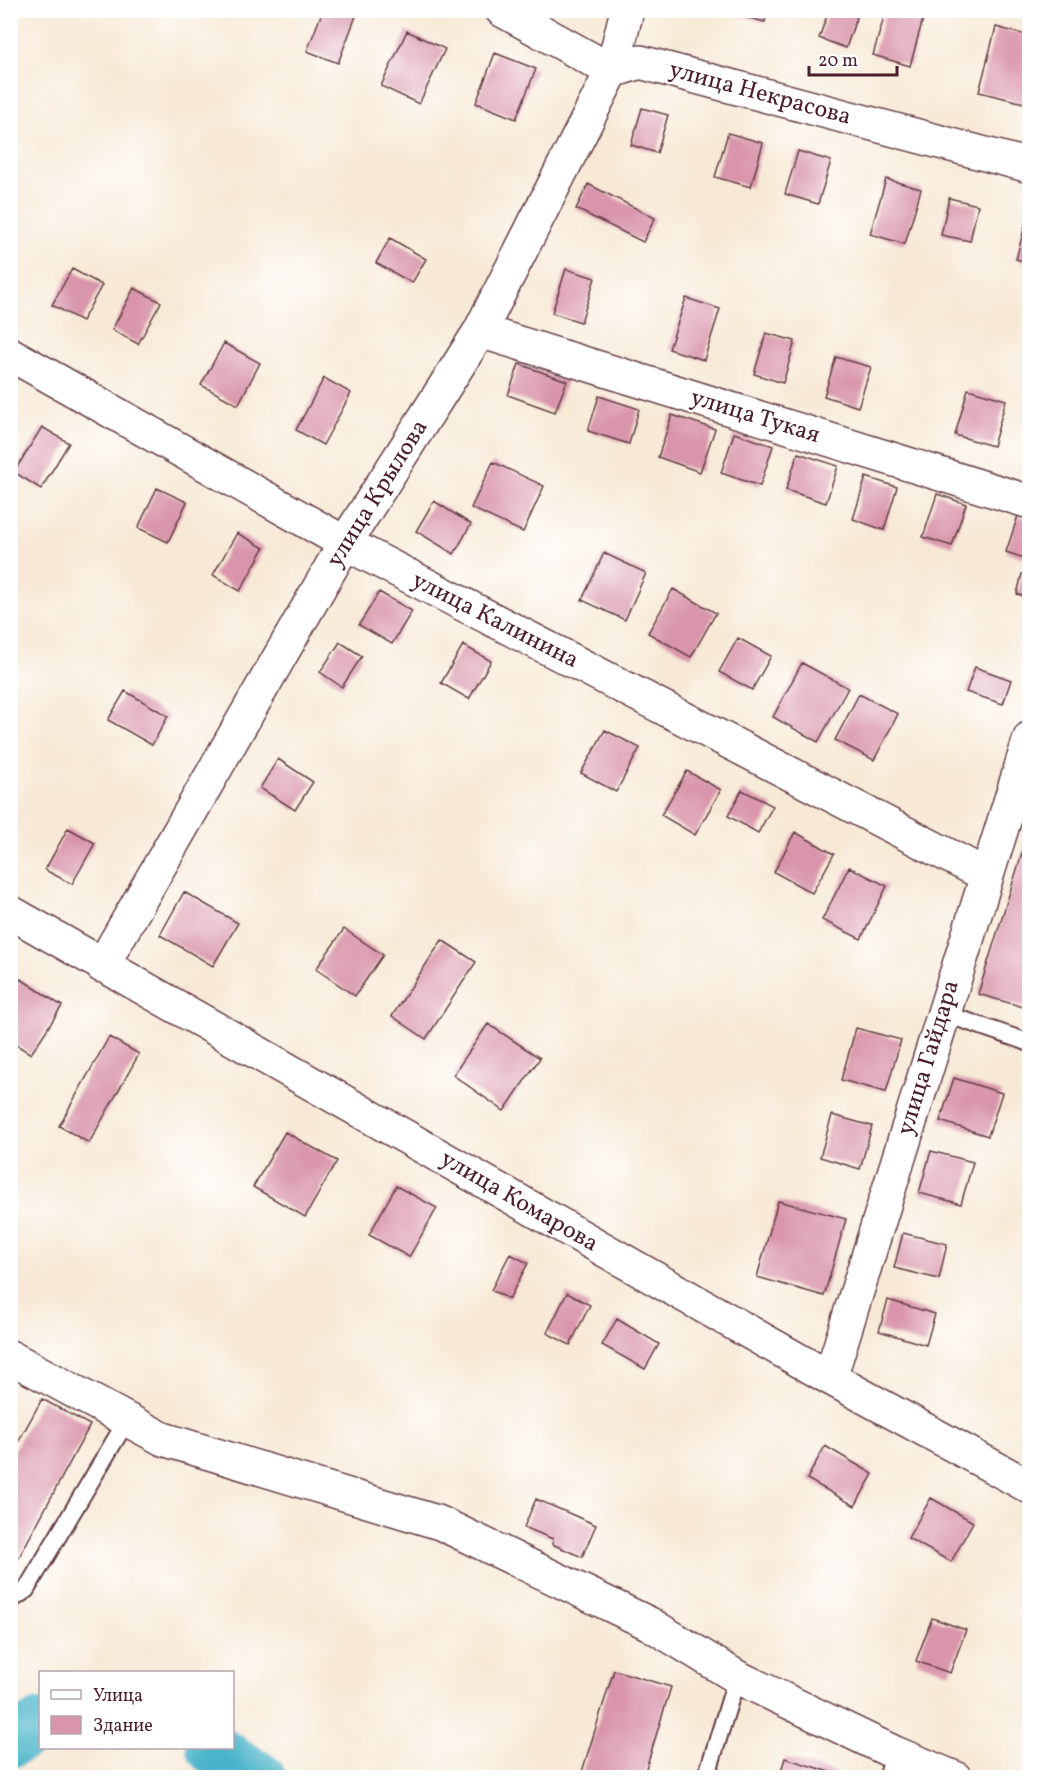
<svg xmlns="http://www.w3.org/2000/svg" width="1040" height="1788" viewBox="0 0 1040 1788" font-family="Vollkorn,serif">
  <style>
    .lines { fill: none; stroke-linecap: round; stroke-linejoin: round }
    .river { stroke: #4ab3c9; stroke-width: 52 }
    .building { fill: #d995ab }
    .lane-casing { stroke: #643d45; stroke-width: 20 }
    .street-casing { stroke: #643d45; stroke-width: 36 }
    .lane { stroke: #fff; stroke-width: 16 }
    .street { stroke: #fff; stroke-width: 33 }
    .labels { text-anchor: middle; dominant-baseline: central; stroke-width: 4.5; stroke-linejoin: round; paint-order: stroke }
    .street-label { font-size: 24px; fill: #4a1f2b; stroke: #fff }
  </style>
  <rect width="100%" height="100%" fill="#fff"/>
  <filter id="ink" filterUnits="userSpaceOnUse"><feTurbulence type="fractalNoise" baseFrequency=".0167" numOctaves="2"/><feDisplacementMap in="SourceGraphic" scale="12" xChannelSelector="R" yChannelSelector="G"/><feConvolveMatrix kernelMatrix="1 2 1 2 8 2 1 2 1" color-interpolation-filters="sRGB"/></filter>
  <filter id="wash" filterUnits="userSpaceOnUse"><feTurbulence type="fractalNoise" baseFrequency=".008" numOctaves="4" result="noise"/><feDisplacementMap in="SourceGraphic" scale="24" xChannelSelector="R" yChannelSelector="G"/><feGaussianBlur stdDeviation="1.35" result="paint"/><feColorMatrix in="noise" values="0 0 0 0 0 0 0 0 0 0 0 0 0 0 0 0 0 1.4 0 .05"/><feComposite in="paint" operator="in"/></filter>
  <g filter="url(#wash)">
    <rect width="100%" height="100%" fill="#f7e9d6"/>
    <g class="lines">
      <path class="river" d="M10,1742L40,1725
        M212,1748L260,1778"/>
    </g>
    <g id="blocks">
      <path class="building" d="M323,10H341L356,16L338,63L307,51Z
        M729,10H767L765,22L729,13Z
        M829,10H859L846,48L819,38Z
        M886,10L923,19L910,66L873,55Z
        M996,27L1030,36V81L1024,103L979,92Z
        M407,31L445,49L419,104L381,86Z
        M495,53L536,69L516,119L476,103Z
        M642,108L668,115L657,153L631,145Z
        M728,133L763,143L751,187L715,177Z
        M798,151L831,161L818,204L785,194Z
        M886,179L921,189L905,244L870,234Z
        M588,184L655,218L643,242L576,209Z
        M949,198L978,205L970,241L941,235Z
        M1026,222L1030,223V263L1016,259Z
        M390,238L426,259L412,283L376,263Z
        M72,269L102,285L82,321L52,305Z
        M566,269L595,278L581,322L552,313Z
        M134,288L161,302L138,344L112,330Z
        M686,298L720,309L704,360L669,349Z
        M766,333L795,341L783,383L754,374Z
        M224,343L260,363L238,405L201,385Z
        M836,357L871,367L858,407L824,396Z
        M519,364L567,381L555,412L508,395Z
        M324,378L351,393L323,445L296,430Z
        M968,389L1006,400L993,446L955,435Z
        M599,396L639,409L629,444L588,431Z
        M672,415L715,429L700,472L658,457Z
        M42,427L69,443L41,489L14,472Z
        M734,433L773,446L760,486L721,473Z
        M798,453L838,466L826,503L786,490Z
        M493,462L544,486L523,532L471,508Z
        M866,477L897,487L884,530L853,519Z
        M157,488L187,502L168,542L138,528Z
        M937,494L966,504L952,546L923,537Z
        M434,501L471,524L454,554L416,531Z
        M1018,516L1030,519V560L1006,552Z
        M237,533L264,548L240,591L213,575Z
        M604,553L646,573L625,620L582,600Z
        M1022,574L1030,576V598L1017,594Z
        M673,589L716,613L691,657L648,633Z
        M379,592L412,611L392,644L359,625Z
        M738,638L771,656L752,690L719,672Z
        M340,642L362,656L342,687L320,672Z
        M463,645L491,661L469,699L441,683Z
        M802,663L848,688L818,742L773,717Z
        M975,667L1011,680L1003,704L966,692Z
        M125,691L168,716L152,745L108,720Z
        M859,694L898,714L874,760L835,740Z
        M605,730L640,748L616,792L581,773Z
        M278,759L313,782L295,810L260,788Z
        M687,771L721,790L695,835L661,815Z
        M742,790L773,806L758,833L728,816Z
        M68,828L95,843L72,884L45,870Z
        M1029,831H1030V1009L978,994Z
        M795,832L834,854L812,893L774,872Z
        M849,867L887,886L861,939L822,920Z
        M184,892L238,923L213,966L160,935Z
        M344,929L383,955L355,996L316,969Z
        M442,940L476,962L426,1039L392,1016Z
        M21,979L62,1006L31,1054L10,1041V995Z
        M488,1024L540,1058L504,1111L453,1075Z
        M856,1028L901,1040L886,1092L841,1080Z
        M109,1037L139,1054L89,1143L59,1126Z
        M954,1078L1002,1093L988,1136L940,1121Z
        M832,1115L872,1126L860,1169L820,1157Z
        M285,1132L337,1161L305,1217L253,1187Z
        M931,1151L973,1162L961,1204L919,1193Z
        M396,1186L437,1208L409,1257L369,1235Z
        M778,1201L846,1219L824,1296L757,1277Z
        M903,1233L947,1244L939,1279L894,1268Z
        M510,1254L528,1263L509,1299L491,1290Z
        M567,1293L590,1305L570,1345L547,1333Z
        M888,1300L935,1314L926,1345L879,1331Z
        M617,1319L659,1344L645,1369L602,1345Z
        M42,1399L90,1425L10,1574V1457Z
        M825,1446L873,1474L855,1506L807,1479Z
        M931,1498L973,1522L951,1562L908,1538Z
        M536,1499L596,1525L582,1557L552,1544L553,1539L524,1527Z
        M1028,1610H1030V1636L1023,1634Z
        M932,1618L966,1630L950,1673L916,1661Z
        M614,1670L671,1687L643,1778H580Z
        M785,1758L836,1774L835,1778H779Z"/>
    </g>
  </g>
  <g filter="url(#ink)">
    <use href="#blocks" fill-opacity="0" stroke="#643d45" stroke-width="1.5"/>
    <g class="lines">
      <defs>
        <path id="lane" d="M943,1013L1030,1043
          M10,1601L26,1590L127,1420
          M706,1778L737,1677
          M887,1778L895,1753"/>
        <path id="street" d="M502,10L612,71L640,62L1030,166
          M480,331L1030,502
          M10,354L345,543L986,875
          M10,912L830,1378L1030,1487
          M102,966L345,543L480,331L612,71L627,10
          M10,1357L163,1439L440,1523L650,1624L737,1677L895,1753L955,1778
          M830,1378L1030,738"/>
      </defs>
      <use href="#lane" class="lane-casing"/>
      <use href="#street" class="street-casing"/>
      <use href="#lane" class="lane"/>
      <use href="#street" class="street"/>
    </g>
  </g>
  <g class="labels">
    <g class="street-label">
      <text transform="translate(760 94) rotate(15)">улица Некрасова</text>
      <text transform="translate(755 417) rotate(17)">улица Тукая</text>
      <text transform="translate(378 494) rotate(-58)">улица Крылова</text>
      <text transform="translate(495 621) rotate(27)">улица Калинина</text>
      <text transform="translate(929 1058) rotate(-73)">улица Гайдара</text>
      <text transform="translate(519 1202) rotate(30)">улица Комарова</text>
    </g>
  </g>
  <rect width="1040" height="1788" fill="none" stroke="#fff" stroke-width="36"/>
  <rect x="39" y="1671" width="195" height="78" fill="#ffffff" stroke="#b7a5aa" stroke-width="1.5"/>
  <rect x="51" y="1690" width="30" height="9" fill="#ffffff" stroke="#b7a5aa" stroke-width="1.5"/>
  <text x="93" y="1701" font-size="18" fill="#4a1f2b">Улица</text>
  <rect x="51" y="1716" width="30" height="18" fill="#d995ab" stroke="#b7a5aa" stroke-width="1.5"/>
  <text x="93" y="1731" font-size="18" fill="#4a1f2b">Здание</text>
  <path d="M809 66v9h88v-9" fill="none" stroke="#4a1f2b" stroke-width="3"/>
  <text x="818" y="66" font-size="18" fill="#4a1f2b" stroke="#ffffff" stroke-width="4.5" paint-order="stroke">20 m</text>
</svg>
